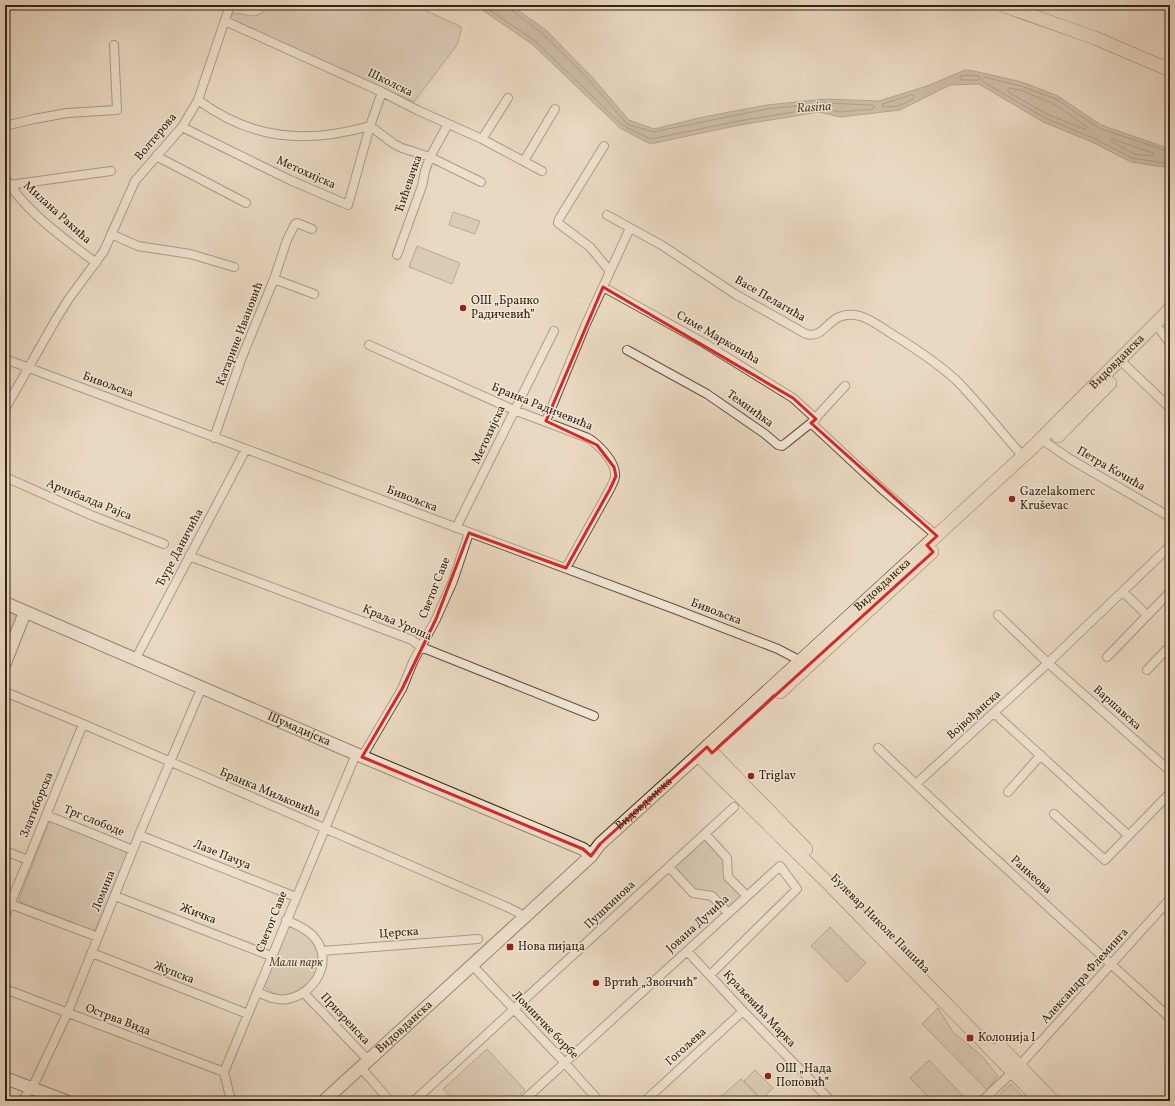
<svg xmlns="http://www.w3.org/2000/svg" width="1175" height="1106" viewBox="0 0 1175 1106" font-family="Vollkorn,serif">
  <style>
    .green { fill: #cbbaa4; stroke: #80705a }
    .water { fill: #ac9c85; stroke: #7c6c56 }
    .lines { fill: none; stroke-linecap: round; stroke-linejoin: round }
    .shore { stroke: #70604a; stroke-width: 1 }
    .street-casing { stroke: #62523c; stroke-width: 10 }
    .secondary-casing { stroke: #352510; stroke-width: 14 }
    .primary-casing { stroke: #352510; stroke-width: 14 }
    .street { stroke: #f1e6d7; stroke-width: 8 }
    .secondary { stroke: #f1e6d7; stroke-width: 12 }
    .primary { stroke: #ead9c2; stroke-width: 13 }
    .marked { fill: none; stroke: #d62828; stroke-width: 3; stroke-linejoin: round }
    .poi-dot { fill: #8f2418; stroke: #f1e6d7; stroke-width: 1.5 }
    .labels { text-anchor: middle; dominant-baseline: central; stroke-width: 3; stroke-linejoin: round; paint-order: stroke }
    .street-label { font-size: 12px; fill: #352510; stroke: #f1e6d7 }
    .poi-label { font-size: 12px; fill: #352510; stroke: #f1e6d7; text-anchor: start }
    .park-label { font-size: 12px; font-style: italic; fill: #5a4a35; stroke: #f1e6d7 }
    .water-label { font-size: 13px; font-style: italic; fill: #594933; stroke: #f1e6d7 }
  </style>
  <rect width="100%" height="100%" fill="#ead9c2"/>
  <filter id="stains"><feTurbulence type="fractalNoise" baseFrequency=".005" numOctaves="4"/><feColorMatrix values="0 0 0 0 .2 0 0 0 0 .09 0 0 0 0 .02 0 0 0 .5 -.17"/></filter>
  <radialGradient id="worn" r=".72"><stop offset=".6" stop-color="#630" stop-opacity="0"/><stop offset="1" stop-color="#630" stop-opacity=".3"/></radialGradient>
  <path class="green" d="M269,5H414L462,27L457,45L414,102L230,19L233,13C252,14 256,22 269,5Z
    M453,212L480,221L475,234L449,225Z
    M417,246L460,263L452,284L409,267Z
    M5,603L25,612L5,663Z
    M53,821L126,849L128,854L95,930H91L20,902L19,899L49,822Z
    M705,834L727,858L729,877L747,896L728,913L712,896L693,893L669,867Z
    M288,927C296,928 301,930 307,936C311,939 317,945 319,950C326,979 287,1012 264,986Z
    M830,927L866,963L847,982L811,946Z
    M938,1008L953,1032L983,1057L998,1076L987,1090L922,1024Z
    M487,1049L525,1090L519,1096H509L504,1101H454L443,1089Z
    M929,1060L968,1101H932L910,1078Z
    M755,1070L773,1088L762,1099L744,1081Z
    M741,1079L762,1101H719L718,1099Z
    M1011,1084L1027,1101H1001L997,1097Z"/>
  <path class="water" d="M475,5H511L546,30L592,77L629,120L654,129L703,117L767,105L825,99L879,101L927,86L965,70L974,71L1022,82L1058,96L1101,125L1170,149V168L1131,162L1092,142L1043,122L979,84L950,85L900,110L840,117L819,112L740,125L650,144L620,128L532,44Z"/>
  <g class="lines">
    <path class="shore" d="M482,5L535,41L622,125L626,126L627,128L651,139L739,121L819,108L840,112L873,109L875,107L873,105L825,103L767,109L653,132L627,124L589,80L543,34L511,10L509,5
      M965,75L979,76L980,78L978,80H960V77Z
      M1010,88L1020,90L1054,104L1086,126L1087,128L1084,129L1047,114L1008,92V89Z
      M912,95L914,96L913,99L899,106L884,107L882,106L883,104Z
      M1112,139L1153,153L1154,155L1152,156L1134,154L1112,142Z
      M1170,152L1099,128L1056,99L1021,86L984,77L982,79V81L1045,118L1093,138L1132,158L1170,164"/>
    <defs>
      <path id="street" d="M225,21L382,92L417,110L482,139L542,171
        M198,100C252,140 306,144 370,126L382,92
        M5,126L34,119L67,113L117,110L114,45
        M182,127L290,180L348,205L370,126L394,144L402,148L430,157L481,182
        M482,139L508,98
        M604,146L559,219L558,223L590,247L609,270
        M156,156L246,203
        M524,161L555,109
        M5,178C27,213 64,238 96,263
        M9,185L111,171
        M607,215L663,246L735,294L806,334C828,340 827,308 860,316C871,319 882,328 892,334C913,347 941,365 959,383C980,405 999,429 1019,452L1022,457
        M111,234L138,246L190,254L234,267
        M397,255L422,186L425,171L430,157L448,124
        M274,279L287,240L295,224L297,223L312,229
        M603,287L704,343L793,398L816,419
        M1161,331L1170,344
        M369,345L514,410L588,438C598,444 615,461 615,474C616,479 612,484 610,489L566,568
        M627,350L707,394L765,434L778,445L782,446L786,443L811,423L845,386
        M5,359L677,610L778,649L795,658L801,664
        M1120,360L1170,408
        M5,409L55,321L68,300L104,251L135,181L182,127L198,100L229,8
        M546,421L585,326L630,228
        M811,423L884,491L937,536
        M214,438L242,357L274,279L314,294
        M1041,439L1070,459L1170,517
        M5,477L93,516L164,544
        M456,528L554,331
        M189,556L412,640L421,647L594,716
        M1123,592L1147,615
        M998,615L1048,663L1170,771
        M1107,657L1170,592
        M136,658L246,449
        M1147,670L1170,646
        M5,692L83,724L507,907L519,913L524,919
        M994,713L1128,835
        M878,748L976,841L1170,1018
        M362,757L402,689L413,662L436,619L453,581L469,533
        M916,784L1048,663L1170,546
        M1008,792L1041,755
        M1054,814L1105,860L1170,793
        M46,815L133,850
        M705,834L727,858L728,877L747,896
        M139,835L296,897
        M5,851L28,860
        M669,867L693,893L712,896L728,913
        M115,896L271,956
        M10,904L98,937
        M5,917L83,724
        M322,951L478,939
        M687,951L743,1011L831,1101
        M92,953L248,1014
        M473,966L564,1062L599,1101
        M5,989L224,1072
        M257,992C266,996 277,1001 287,999C316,994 335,959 313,936C306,928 295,924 286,920
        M304,993L369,1061
        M361,1068L390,1101
        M22,1101L35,1082L67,1014L139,835L202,687
        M231,1101L224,1072L356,754
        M414,1101L734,807
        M523,1101L780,866L797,889L710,975
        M645,1101L743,1011
        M982,1101L1019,1066L1170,899"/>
      <g id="secondary">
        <path id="s1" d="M5,603L356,754L583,849L591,856"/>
        <path d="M5,663L25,612"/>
        <path d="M5,1078L66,1101"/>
        <path id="s2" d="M324,1101L591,856L600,844L698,755"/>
      </g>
      <g id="primary">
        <path d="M1002,5L1095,38L1170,70"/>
        <path d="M1058,436L1110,383"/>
        <path d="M780,692L932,552"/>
        <path d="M707,747L806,849"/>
        <path d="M1001,1047L1053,1101"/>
        <path id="s3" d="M1041,1101L828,883L698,755L1033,447L1170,309"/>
      </g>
    </defs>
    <use href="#street" class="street-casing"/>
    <use href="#secondary" class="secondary-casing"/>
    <use href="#primary" class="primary-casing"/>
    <use href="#street" class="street"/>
    <use href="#secondary" class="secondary"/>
    <use href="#primary" class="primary"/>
  </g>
  <path d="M0 0H1175V1106H0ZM603,287L793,398L816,419L811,423L937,536L927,545L933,552L712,753L707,747L600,844L591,856L583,849L362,757L402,689L436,619L469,533L566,568L610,489L616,476L614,467L597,445L546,421Z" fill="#ead9c2" fill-opacity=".55" fill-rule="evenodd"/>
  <path class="marked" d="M603,287L793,398L816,419L811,423L937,536L927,545L933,552L712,753L707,747L600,844L591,856L583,849L362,757L402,689L436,619L469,533L566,568L610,489L616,476L614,467L597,445L546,421Z"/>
  <g class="poi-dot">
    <circle cx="463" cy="308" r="4"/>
    <circle cx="1012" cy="499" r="4"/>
    <circle cx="751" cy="776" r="4"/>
    <rect x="506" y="943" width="8" height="8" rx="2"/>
    <circle cx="596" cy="983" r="4"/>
    <rect x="966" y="1034" width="8" height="8" rx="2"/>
    <circle cx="768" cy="1076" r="4"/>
  </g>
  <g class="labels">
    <g class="street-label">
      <text transform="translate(390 83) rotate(26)">Школска</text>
      <text transform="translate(156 137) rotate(-50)">Волтерова</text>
      <text transform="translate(306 173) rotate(24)">Метохијска</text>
      <text transform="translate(409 184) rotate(-71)">Ћићевачка</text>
      <text transform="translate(57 213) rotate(42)">Милана Ракића</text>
      <text transform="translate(770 299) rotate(30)">Васе Пелагића</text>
      <text transform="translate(240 334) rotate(-69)">Катарине Ивановић</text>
      <text transform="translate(718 338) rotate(30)">Симе Марковића</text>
      <text stroke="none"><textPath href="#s3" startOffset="1062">Видовданска</textPath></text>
      <text transform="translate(108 385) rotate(20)">Бивољска</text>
      <text transform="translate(542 407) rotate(22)">Бранка Радичевића</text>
      <text transform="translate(750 409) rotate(36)">Темнићка</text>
      <text transform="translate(489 435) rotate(-65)">Метохијска</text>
      <text transform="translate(1111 469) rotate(30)">Петра Кочића</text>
      <text transform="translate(412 499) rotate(21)">Бивољска</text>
      <text transform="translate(89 500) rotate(22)">Арчибалда Рајса</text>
      <text transform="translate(180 548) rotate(-62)">Ђуре Даничића</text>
      <text stroke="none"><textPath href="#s3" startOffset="738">Видовданска</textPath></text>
      <text transform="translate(435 588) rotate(-68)">Светог Саве</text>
      <text transform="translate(716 612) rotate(21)">Бивољска</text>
      <text transform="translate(397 623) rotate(23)">Краља Уроша</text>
      <text transform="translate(1117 708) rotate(42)">Варшавска</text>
      <text transform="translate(974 715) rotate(-42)">Војвођанска</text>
      <text stroke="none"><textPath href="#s1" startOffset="320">Шумадијска</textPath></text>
      <text transform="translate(270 793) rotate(23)">Бранка Миљковића</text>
      <text stroke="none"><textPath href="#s2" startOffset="437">Видовданска</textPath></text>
      <text transform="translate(37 805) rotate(-68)">Златиборска</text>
      <text transform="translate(94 821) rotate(22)">Трг слободе</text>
      <text transform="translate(222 855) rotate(22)">Лазе Пачуа</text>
      <text transform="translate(1031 875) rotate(42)">Ранкеова</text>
      <text transform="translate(104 891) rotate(-68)">Ломина</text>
      <text transform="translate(610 905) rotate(-43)">Пушкинова</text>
      <text transform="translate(198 914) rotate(21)">Жичка</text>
      <text transform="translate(272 922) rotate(-68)">Светог Саве</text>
      <text transform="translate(698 924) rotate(-42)">Јована Дучића</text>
      <text transform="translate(880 924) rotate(45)">Булевар Николе Пашића</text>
      <text transform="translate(399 933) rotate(-4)">Церска</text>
      <text transform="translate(174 973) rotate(21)">Жупска</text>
      <text transform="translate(1085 976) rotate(-48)">Александра Флеминга</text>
      <text transform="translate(759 1009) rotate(47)">Краљевића Марка</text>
      <text transform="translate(345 1019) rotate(47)">Призренска</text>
      <text transform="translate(118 1020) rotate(21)">Острва Вида</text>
      <text transform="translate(545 1025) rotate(46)">Ломничке борбе</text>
      <text stroke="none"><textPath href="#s2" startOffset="109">Видовданска</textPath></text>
      <text transform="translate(686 1047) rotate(-42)">Гогољева</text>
    </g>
    <g class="poi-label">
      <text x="471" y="301">ОШ „Бранко<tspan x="471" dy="14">Радичевић”</tspan></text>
      <text x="1020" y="492">Gazelakomerc<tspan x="1020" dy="14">Kruševac</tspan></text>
      <text x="759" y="776">Triglav</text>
      <text x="518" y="947">Нова пијаца</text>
      <text x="604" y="983">Вртић „Звончић”</text>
      <text x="978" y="1038">Колонија I</text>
      <text x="776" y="1069">ОШ „Нада<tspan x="776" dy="14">Поповић”</tspan></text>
    </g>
    <g class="park-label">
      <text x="296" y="963">Мали парк</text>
    </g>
    <g class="water-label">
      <text transform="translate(814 108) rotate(-4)">Rasina</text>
    </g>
  </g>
  <rect width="1175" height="1106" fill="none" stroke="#ead9c2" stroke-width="20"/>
  <rect x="6" y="6" width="1163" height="1094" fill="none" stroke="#352510" stroke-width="2"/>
  <rect x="10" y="10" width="1155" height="1086" fill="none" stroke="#352510"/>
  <rect width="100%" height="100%" filter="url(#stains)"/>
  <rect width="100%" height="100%" fill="url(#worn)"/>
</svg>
